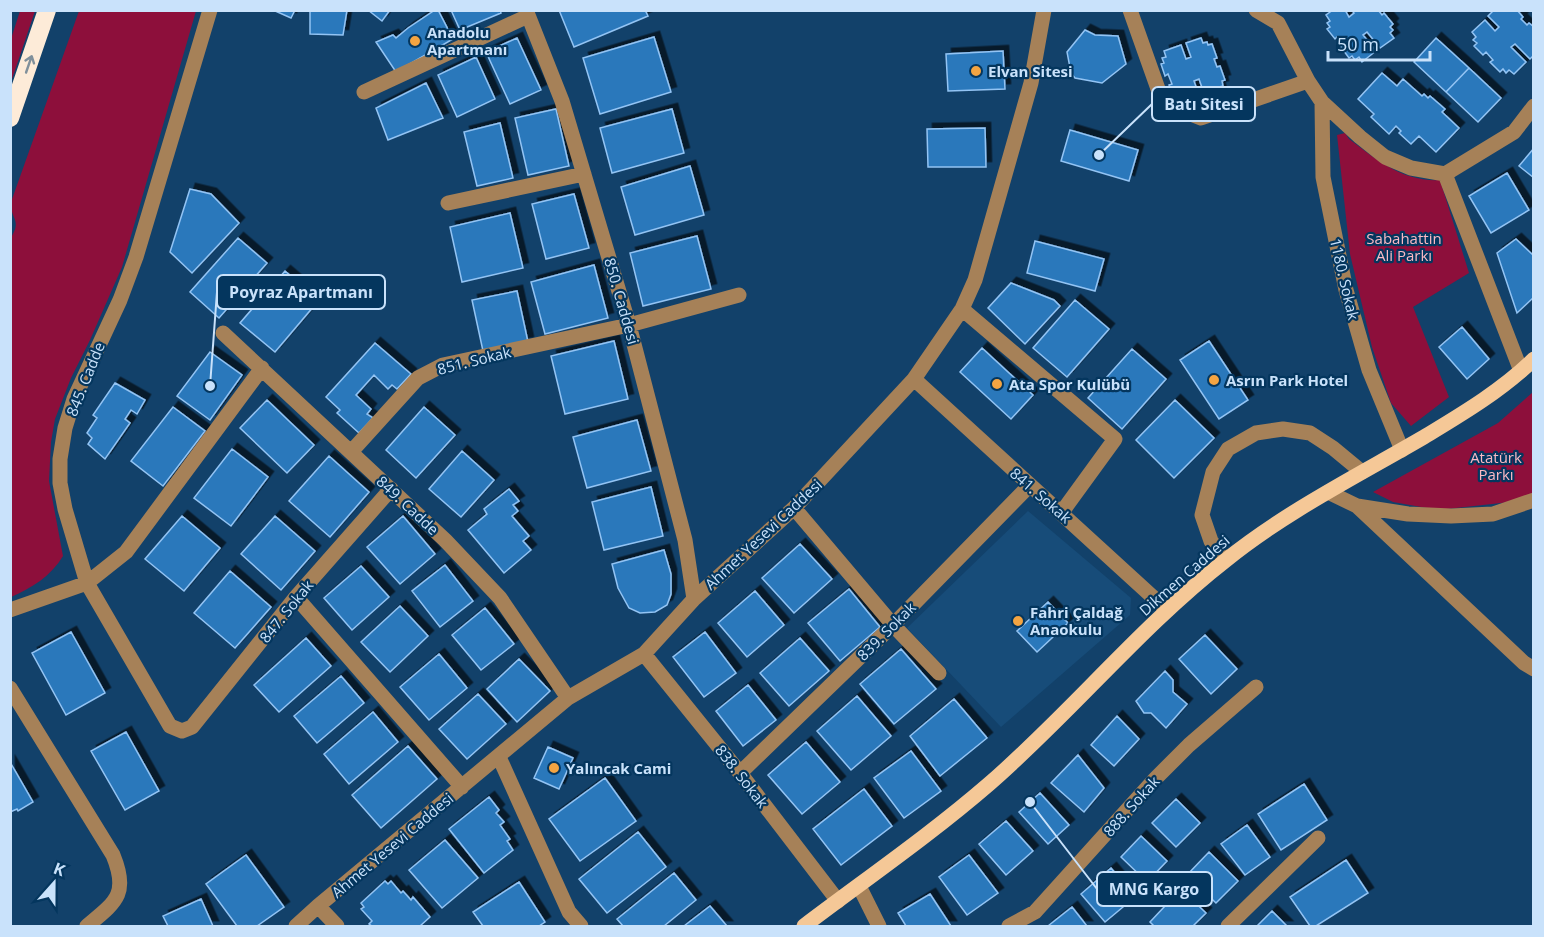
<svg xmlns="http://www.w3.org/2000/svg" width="1544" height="937" viewBox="0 0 1544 937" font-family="'Open Sans',sans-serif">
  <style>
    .built { fill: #174c79 }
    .green { fill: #8d0f3b }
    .building { fill: #2b78bb; stroke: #93c4f4; stroke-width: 1.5; filter: url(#shadow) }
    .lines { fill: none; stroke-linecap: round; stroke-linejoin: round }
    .minor { stroke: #a68158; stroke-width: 15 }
    .major { stroke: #f5c897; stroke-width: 15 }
    .highway { stroke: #fdebd8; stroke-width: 18 }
    .oneway { stroke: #80909b }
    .poi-dot { fill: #f3a442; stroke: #04365e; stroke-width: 2 }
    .labels { text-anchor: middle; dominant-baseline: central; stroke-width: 4.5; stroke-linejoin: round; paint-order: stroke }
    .poi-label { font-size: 15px; font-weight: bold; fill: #c9e2fb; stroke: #04365e; text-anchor: start }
    .park-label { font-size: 15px; fill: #fbbac4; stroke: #04365e }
    .street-label { font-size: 15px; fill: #c9e2fb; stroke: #04365e }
    .leader { fill: none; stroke: #c9e2fb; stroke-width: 2 }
    .callout-dot { fill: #c9e2fb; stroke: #04365e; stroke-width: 2 }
    .callout { fill: #04365e; stroke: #c9e2fb; stroke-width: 2 }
    .callout-label { font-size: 16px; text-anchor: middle; font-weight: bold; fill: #c9e2fb }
  </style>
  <defs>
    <filter id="shadow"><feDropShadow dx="5.5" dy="-5.5" stdDeviation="0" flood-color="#0009"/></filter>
  </defs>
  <rect width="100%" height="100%" fill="#12416a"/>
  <path class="built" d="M1028,511L1131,598L1130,615L1001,727L907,628Z"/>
  <path class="green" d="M20,11H35L11,82V39Z
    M79,11H196L122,267L90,340L71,378L55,419L51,442L49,481L63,556C51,576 32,588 11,597L10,239C23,219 10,220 11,202Z
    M1345,133L1349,139C1377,160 1403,182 1440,180L1469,273L1413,307L1449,397L1411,426L1391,403L1372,347L1350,254L1337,135Z
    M1533,392V494L1510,502L1438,510L1393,502L1373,492L1498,423Z"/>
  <path class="building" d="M273,10H295L291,18Z
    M310,10H347L343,35L310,34Z
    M368,10H390L382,21Z
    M435,10H438L453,39L396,72L376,42L393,35L396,38L408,28Z
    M451,10H500L501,13L460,30Z
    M559,10H645L648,16L574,47Z
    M1333,10H1345L1349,17L1354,13L1352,10H1378L1382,15L1384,13L1393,24L1390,27L1393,30L1390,33L1394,38L1380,48L1367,32L1363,35L1376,51L1362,62L1359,57L1355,60L1352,56L1349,58L1341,47L1343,45L1337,37L1335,39L1327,29L1330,27L1327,23L1330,21L1326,15Z
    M1494,10H1517L1523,17L1521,19L1527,25L1529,23L1534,27V55L1530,59L1515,44L1511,47L1526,62L1514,74L1509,70L1506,73L1503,69L1500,72L1490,62L1493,60L1486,52L1483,55L1474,46L1477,43L1473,40L1476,37L1472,32L1485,20L1495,31L1499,27L1488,16Z
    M1085,30L1095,35L1118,36L1126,64L1102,83L1075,78L1071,73L1067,52Z
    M654,37L671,92L600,114L583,58Z
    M517,38L541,90L510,104L486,52Z
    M1201,38L1203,43L1207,42L1208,45L1212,44L1217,58L1214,59L1217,67L1220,66L1225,80L1222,81L1223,86L1219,87L1221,93L1206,99L1199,79L1194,81L1201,101L1184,106L1183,100L1178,102L1177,97L1173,98L1169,85L1172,84L1168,74L1165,76L1161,64L1164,63L1162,58L1166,57L1164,51L1181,45L1186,59L1191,57L1186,43Z
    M1436,38L1469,68L1446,92L1414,62Z
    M1003,51L1005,89L948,91L946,54Z
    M476,57L495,99L457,117L438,75Z
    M1469,68L1501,98L1478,122L1446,92Z
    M1382,73L1397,86L1403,79L1422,96L1424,94L1428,98L1430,96L1445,109L1442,112L1459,128L1436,152L1419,136L1411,144L1399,133L1401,131L1396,126L1389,134L1371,117L1374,114L1358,99Z
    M426,83L443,118L388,140L376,108Z
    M556,109L569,166L528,175L515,118Z
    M672,109L684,153L612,173L600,128Z
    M500,123L513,178L477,186L464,132Z
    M985,128L986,167H928L927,129Z
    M1070,130L1138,150L1129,181L1061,161Z
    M1534,148V178L1519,166Z
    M690,166L704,215L635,235L621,187Z
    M1507,173L1529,210L1491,233L1469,196Z
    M190,189L211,194L239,223L192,273L170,252Z
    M574,194L589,248L546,259L532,204Z
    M510,213L523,268L462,282L450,227Z
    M697,236L711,289L643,306L630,253Z
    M238,238L267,263L219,318L190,292Z
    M1516,239L1534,256V297L1517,313L1497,253Z
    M1035,241L1104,259L1095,291L1027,273Z
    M594,265L608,318L545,334L531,282Z
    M285,271L319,300L275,352L240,323Z
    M1011,283L1054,300L1060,306L1025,344L988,308Z
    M517,291L528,342L483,351L472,300Z
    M1075,300L1109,329L1067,377L1033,348Z
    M1462,327L1489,359L1467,379L1439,347Z
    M614,341L628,399L565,414L551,356Z
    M1209,341L1248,400L1219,419L1180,360Z
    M375,343L411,374L397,389L392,385L388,389L374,375L356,395L371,409L367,414L373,418L359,433L337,413L340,410L326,397Z
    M982,348L1033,395L1011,419L960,372Z
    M1132,349L1166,379L1122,429L1088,398Z
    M210,352L242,375L210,420L177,396Z
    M115,383L145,400L137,414L131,410L125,419L130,423L105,459L88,444L92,438L87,433L97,418L93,415Z
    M267,400L314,445L287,473L240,428Z
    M1175,400L1214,438L1174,478L1136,440Z
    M173,407L205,431L163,486L131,461Z
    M424,407L455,435L416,478L386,450Z
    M637,420L651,471L587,488L573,437Z
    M232,449L268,477L231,526L194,498Z
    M462,451L494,480L461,517L429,489Z
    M329,456L369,492L330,537L289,501Z
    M651,487L663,536L604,550L592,502Z
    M509,489L519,501L513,505L518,511L512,516L529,536L523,541L531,550L504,573L468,530L487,514L484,509Z
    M182,516L220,548L184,591L145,559Z
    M275,516L315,551L281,590L241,554Z
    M403,516L435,554L400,584L367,547Z
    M800,544L832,579L794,613L762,578Z
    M664,550L671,574V594L667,605L655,612L640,613L629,608L618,588L612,564Z
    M445,565L473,601L440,627L412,591Z
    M361,566L389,597L352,630L324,598Z
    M230,571L271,607L235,648L194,613Z
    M849,589L880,627L840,661L808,623Z
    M755,591L784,625L747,657L718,623Z
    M1048,602L1068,623L1037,652L1017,631Z
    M400,606L428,636L390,672L361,642Z
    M485,608L514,644L481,670L452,635Z
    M71,632L105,693L66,715L32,653Z
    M705,632L736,673L704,697L673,657Z
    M1205,635L1237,669L1211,694L1179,659Z
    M306,638L331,666L279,712L254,685Z
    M800,638L829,671L789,706L760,673Z
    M901,649L936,689L894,724L860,684Z
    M439,654L467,688L429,720L400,687Z
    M519,659L550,691L517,722L487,689Z
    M1165,671L1173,680V692L1187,704L1166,728L1151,713H1144L1136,701Z
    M341,676L364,703L317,743L294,716Z
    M748,685L776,720L743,746L716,711Z
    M478,694L506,724L467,759L439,729Z
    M857,696L891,736L851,770L817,731Z
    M954,699L987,738L940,776L910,736Z
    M373,712L398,742L349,784L324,754Z
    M1117,716L1139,739L1114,766L1091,745Z
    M126,732L159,791L125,810L91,751Z
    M806,742L840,782L802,814L768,775Z
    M408,746L437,779L381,828L352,795Z
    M548,747L573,758L559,789L534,778Z
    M911,751L941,791L904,818L874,778Z
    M1078,755L1104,788L1084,812L1051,783Z
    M10,762L33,802L18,811L17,809L10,812Z
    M605,778L636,821L580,861L549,819Z
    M1304,784L1327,820L1281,850L1258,814Z
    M864,789L892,826L841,865L813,829Z
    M1040,793L1069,825L1048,844L1019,812Z
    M489,797L499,810L496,813L504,822L500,825L510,839L507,841L513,850L484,873L449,829Z
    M1176,799L1200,823L1176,847L1152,823Z
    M1006,821L1033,851L1006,875L979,844Z
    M1247,825L1270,857L1245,875L1221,844Z
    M638,832L666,867L607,913L579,879Z
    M1141,836L1167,861L1147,882L1121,857Z
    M445,840L478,878L442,908L409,870Z
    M1209,852L1238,881L1216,903L1187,875Z
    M246,855L284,907L257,926H237L206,884Z
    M969,855L998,893L967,915L939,877Z
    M1346,860L1368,893L1316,926H1310L1290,897Z
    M1111,868L1135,897L1105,922L1081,894Z
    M674,873L696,900L664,926H623L617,919Z
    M385,881L388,884L391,881L401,893L403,891L411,900L413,897L430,917L420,926H372L369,924L372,921L361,909L364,907L361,903Z
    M519,882L545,922L539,926H483L473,912Z
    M1181,889L1206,913L1193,926H1154L1150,922Z
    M930,894L951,926H906L898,913Z
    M201,899L213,926H168L163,916Z
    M710,906L727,926H684Z
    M1072,907L1087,926H1048Z
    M1272,911L1287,926H1257Z"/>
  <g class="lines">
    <path class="minor" d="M210,10L136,257L120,300L74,399L65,428L60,459V483L65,509L87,583L170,726L182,731L192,727L296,597L391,489
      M526,10L562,101L629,325L685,540L694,599
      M1130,10L1163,103L1201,118L1308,81
      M1256,10L1278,23L1308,81L1322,102L1360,137L1385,157L1411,168L1445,174L1514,132L1534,106
      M364,92L528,16
      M1322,102L1323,177L1346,290L1369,370L1402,450
      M1445,174L1521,371
      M448,203L584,174
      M962,309L1115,439L1062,512
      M223,333L445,540L500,598L568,698
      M914,379L1167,610
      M351,452L418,378L443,365L629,325L739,295
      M1328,492L1357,506L1524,663L1534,669
      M1357,506L1408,514L1451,516L1493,514L1534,500
      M794,508L893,625L939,673
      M1225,560L1211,541L1202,515L1213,472L1228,449L1256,433L1283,429L1310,433L1333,448L1362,472
      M296,597L462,787
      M10,610L87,583L126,552L262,368
      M644,654L740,773L838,901
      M10,688L113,855C129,894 116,902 87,926
      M499,757L569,912L581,926
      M740,773L893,625L1029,486
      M859,886L879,926
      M318,906L337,926
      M296,926L318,906L568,698L644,654L694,599L794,508L914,379L962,309L975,280L1031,83L1044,10
      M1009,926L1035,912L1155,779L1189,745L1256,687
      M1228,926L1318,838"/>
    <path class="major" d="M804,926C866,879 930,835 989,784C1071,713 1140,627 1226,560C1287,511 1357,476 1424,437C1462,414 1501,391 1534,359"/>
    <path class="highway" d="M10,118L47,10"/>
  </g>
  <defs><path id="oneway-shaft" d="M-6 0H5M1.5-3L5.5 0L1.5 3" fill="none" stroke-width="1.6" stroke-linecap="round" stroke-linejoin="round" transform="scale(1.5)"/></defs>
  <use class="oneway" href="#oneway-shaft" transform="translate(29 64) rotate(-71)"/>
  <g class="poi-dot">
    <circle cx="415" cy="41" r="6"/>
    <circle cx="976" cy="71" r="6"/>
    <circle cx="1214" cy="380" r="6"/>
    <circle cx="997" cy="384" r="6"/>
    <circle cx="1018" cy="621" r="6"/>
    <circle cx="554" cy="768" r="6"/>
  </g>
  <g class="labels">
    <g class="poi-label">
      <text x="427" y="32">Anadolu<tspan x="427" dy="17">Apartmanı</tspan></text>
      <text x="988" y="71">Elvan Sitesi</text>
      <text x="1226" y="380">Asrın Park Hotel</text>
      <text x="1009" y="384">Ata Spor Kulübü</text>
      <text x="1030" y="612">Fahri Çaldağ<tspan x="1030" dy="17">Anaokulu</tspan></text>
      <text x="566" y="768">Yalıncak Cami</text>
    </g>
    <g class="park-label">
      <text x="1404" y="238">Sabahattin<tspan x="1404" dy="17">Ali Parkı</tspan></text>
      <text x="1496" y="457">Atatürk<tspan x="1496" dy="17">Parkı</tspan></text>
    </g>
    <g class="street-label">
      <text transform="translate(1345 279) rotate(77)">1180. Sokak</text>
      <text transform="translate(622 301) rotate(74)">850. Caddesi</text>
      <text transform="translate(474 360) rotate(-14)">851. Sokak</text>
      <text transform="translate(85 379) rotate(-68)">845. Cadde</text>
      <text transform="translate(1041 495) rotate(41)">841. Sokak</text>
      <text transform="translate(408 505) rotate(43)">849. Cadde</text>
      <text transform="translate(763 534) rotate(-43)">Ahmet Yesevi Caddesi</text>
      <text transform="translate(1184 575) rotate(-41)">Dikmen Caddesi</text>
      <text transform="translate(286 611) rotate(-51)">847. Sokak</text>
      <text transform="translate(886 631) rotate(-45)">839. Sokak</text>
      <text transform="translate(742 776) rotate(52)">838. Sokak</text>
      <text transform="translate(1131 806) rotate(-48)">888. Sokak</text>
      <text transform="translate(392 845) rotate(-40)">Ahmet Yesevi Caddesi</text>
    </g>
  </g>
  <path class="leader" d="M1099 155L1152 104M210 386L217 292M1030 802L1097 889"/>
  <g class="callout-dot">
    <circle cx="1099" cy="155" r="6"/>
    <circle cx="210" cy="386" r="6"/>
    <circle cx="1030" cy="802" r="6"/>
  </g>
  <g class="callout">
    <rect x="1152" y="87" width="103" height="34" rx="6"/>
    <rect x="217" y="275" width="168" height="34" rx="6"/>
    <rect x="1097" y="872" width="115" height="34" rx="6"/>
  </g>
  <g class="callout-label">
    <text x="1204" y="110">Batı Sitesi</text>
    <text x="301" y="298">Poyraz Apartmanı</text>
    <text x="1154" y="895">MNG Kargo</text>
  </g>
  <rect width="1544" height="937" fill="none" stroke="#c9e2fb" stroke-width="24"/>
  <g transform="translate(54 883) rotate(21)" stroke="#04365e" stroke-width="4.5" paint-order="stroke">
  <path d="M0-4.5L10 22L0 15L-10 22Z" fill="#c9e2fb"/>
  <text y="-9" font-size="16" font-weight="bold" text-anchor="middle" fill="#c9e2fb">K</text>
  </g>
  <path d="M1328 51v9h102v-9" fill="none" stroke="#c9e2fb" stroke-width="3"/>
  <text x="1337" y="51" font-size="18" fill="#c9e2fb" stroke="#04365e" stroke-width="4.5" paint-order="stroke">50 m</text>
</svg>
